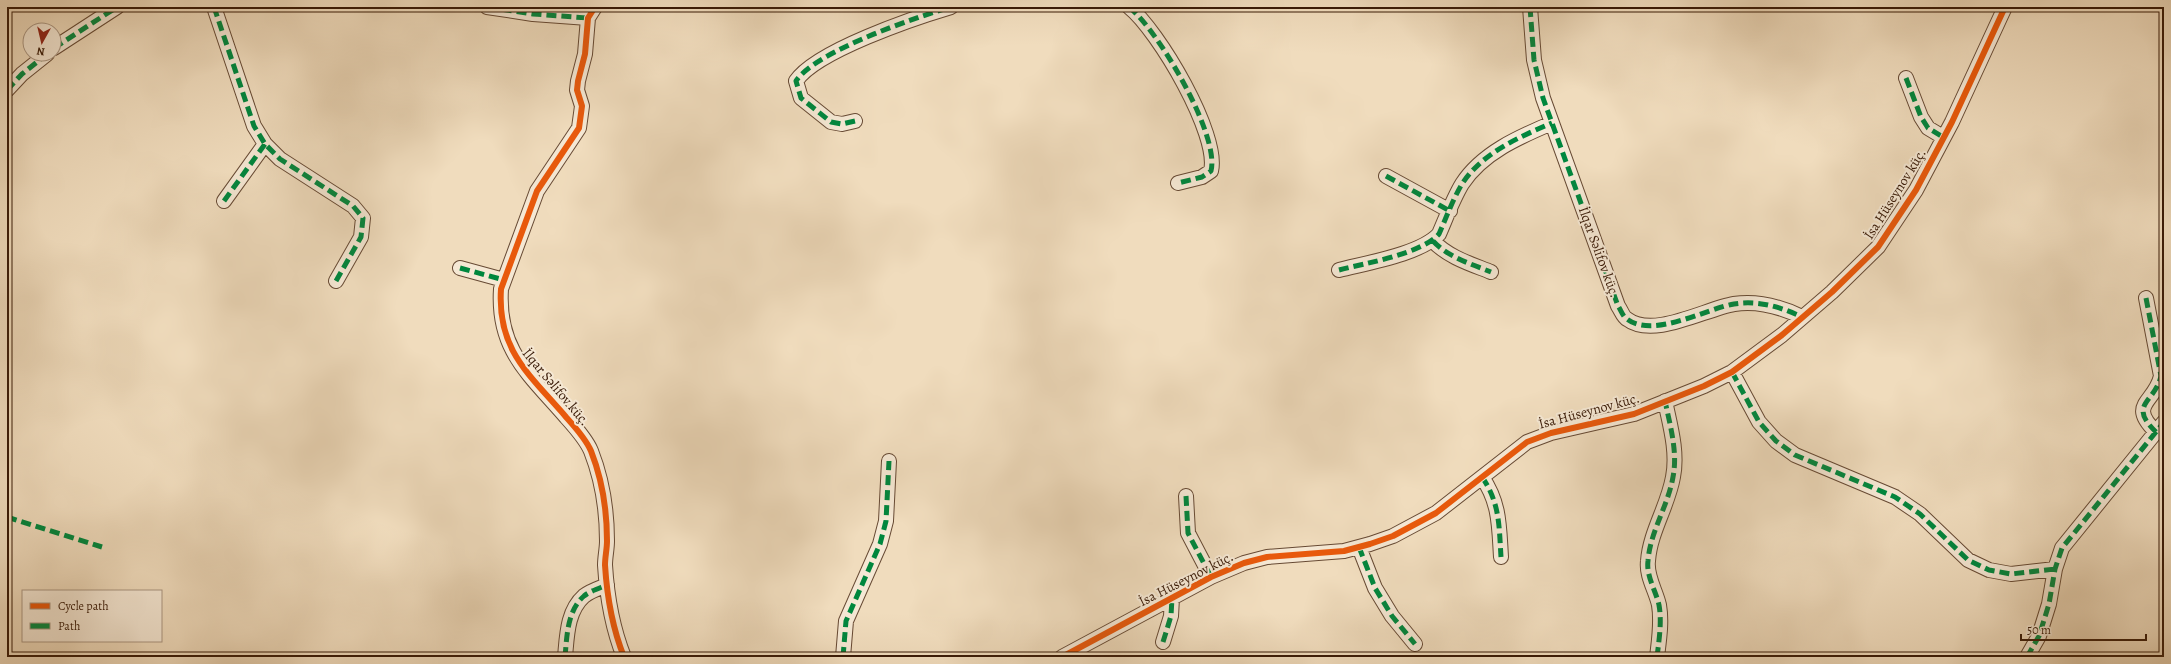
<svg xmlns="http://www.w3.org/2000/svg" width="2171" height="664" viewBox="0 0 2171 664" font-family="Alegreya,serif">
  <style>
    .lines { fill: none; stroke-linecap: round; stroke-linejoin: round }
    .minor-casing { stroke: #674a34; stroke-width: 16 }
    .minor { stroke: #f5e8d4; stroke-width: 14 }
    .quiet { stroke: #00873e; stroke-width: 5; stroke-dasharray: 10 5; stroke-linecap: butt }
    .cycleway-casing { stroke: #f5e8d4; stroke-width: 8 }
    .cycleway { stroke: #e8590c; stroke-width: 6 }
    .labels { text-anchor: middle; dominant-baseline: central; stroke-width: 4; stroke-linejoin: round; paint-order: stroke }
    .street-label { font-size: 14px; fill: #391a07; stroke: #f5e8d4 }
  </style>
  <rect width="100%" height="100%" fill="#f0dcbd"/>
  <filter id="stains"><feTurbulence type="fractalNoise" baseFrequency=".005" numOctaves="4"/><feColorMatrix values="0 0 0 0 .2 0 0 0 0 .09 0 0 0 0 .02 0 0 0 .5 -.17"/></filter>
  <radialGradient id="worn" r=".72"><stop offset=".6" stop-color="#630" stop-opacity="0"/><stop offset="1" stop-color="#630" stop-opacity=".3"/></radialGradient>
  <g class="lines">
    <defs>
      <path id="minor" d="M214,7L254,126L265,144L280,159L353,206L363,218L361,237L336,281
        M487,7L533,14L588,18
        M595,7L588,18L585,54L578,81L577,90L582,106L579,128L537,191L501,289C497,350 529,374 566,417C575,427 586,439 591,451C602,479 607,511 607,541C607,549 605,557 605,565C607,597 612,627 624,657
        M1129,7C1158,30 1220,135 1211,171L1202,177L1178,183
        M1530,7L1534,60L1543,98L1618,306C1621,310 1623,317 1627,319C1653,339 1705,309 1734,304C1758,300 1781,307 1802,317
        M54,48L117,7
        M1906,78L1921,117L1928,128L1943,137
        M7,90L22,74L47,54
        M855,121L842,124L831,122L801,98L796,81C816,51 914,18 951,7
        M1386,176L1450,211
        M224,201L265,144
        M1433,241C1448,257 1471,264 1491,272
        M460,268L504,280
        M1339,270C1366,263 1421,254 1439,234C1446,218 1453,199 1462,184C1482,153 1519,137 1552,123
        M2146,298L2161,376C2155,403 2127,404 2156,432
        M1732,372L1759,422L1776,441L1795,455L1895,497L1920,514L1968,560L1989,570L2011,574L2055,569
        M1482,477C1500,503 1499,526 1501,557
        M1186,496L1188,533L1211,577
        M1359,547L1375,588L1392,616L1415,644
        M1163,642L1171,616L1172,598
        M565,657C567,636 567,611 584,596C590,591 600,588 607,585
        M843,657L846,621L880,544L886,521L889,461
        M1062,657L1211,577L1244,563L1267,557L1344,551L1370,544L1393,536L1436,513L1527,442L1551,433L1634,414L1704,386L1732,372L1782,335L1832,292L1878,247L1916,190L1952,122L2005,7
        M1657,657C1659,640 1662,622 1659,605C1656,591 1646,576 1648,561C1650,532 1668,506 1673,477C1678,452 1670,425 1665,401
        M2027,657L2039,636L2049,604L2055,569L2062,548L2164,422"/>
    </defs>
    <use href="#minor" class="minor-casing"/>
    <use href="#minor" class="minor"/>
    <path class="quiet" d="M214,7L254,126L265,144L280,159L353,206L363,218L361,237L336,281
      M487,7L533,14L588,18
      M1129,7C1158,30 1220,135 1211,171L1202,177L1178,183
      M1530,7L1534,60L1543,98L1618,306C1621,310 1623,317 1627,319C1653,339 1705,309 1734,304C1758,300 1781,307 1802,317
      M54,48L117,7
      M1906,78L1921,117L1928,128L1943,137
      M7,90L22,74L47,54
      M855,121L842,124L831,122L801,98L796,81C816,51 914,18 951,7
      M1386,176L1450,211
      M224,201L265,144
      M1433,241C1448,257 1471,264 1491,272
      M460,268L504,280
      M1339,270C1366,263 1421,254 1439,234C1446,218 1453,199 1462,184C1482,153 1519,137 1552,123
      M2146,298L2161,376C2155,403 2127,404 2156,432
      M1732,372L1759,422L1776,441L1795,455L1895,497L1920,514L1968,560L1989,570L2011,574L2055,569
      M1482,477C1500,503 1499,526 1501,557
      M1186,496L1188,533L1211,577
      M7,517L102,547
      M1359,547L1375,588L1392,616L1415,644
      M1163,642L1171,616L1172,598
      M565,657C567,636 567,611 584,596C590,591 600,588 607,585
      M843,657L846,621L880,544L886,521L889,461
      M1657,657C1659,640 1662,622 1659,605C1656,591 1646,576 1648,561C1650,532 1668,506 1673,477C1678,452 1670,425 1665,401
      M2027,657L2039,636L2049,604L2055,569L2062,548L2164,422"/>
    <defs>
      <path id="cycleway" d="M595,7L588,18L585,54L578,81L577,90L582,106L579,128L537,191L501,289C497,350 529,374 566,417C575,427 586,439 591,451C602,479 607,511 607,541C607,549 605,557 605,565C607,597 612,627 624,657
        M1062,657L1211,577L1244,563L1267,557L1344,551L1370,544L1393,536L1436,513L1527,442L1551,433L1634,414L1704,386L1732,372L1782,335L1832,292L1878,247L1916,190L1952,122L2005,7"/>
    </defs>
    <use href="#cycleway" class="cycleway-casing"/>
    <use href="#cycleway" class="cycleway"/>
  </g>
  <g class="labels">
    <g class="street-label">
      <text transform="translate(1895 194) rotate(-58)">İsa Hüseynov küç.</text>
      <text transform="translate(1599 252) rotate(70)">İlqar Səlifov küç.</text>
      <text transform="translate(556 387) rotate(50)">İlqar Səlifov küç.</text>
      <text transform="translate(1589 411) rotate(-15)">İsa Hüseynov küç.</text>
      <text transform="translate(1186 579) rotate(-27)">İsa Hüseynov küç.</text>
    </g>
  </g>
  <rect width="2171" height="664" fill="none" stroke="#f0dcbd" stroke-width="24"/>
  <rect x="8" y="8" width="2155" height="648" fill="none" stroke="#391a07" stroke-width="2"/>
  <rect x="12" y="12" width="2147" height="640" fill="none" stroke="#391a07"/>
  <rect x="22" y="590" width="140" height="52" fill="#f5e8d4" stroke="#aa9682"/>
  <rect x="30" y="603" width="20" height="6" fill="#e8590c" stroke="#aa9682"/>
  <text x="58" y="610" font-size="12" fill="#391a07">Cycle path</text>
  <rect x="30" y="623" width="20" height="6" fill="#00873e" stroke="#aa9682"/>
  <text x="58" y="630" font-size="12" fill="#391a07">Path</text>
  <g transform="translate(42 42) rotate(188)"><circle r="19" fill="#f5e8d4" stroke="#aa9682"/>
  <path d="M0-3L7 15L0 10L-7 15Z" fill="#8f2418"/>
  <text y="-6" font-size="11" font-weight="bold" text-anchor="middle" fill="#391a07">N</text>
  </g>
  <path d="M2021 634v6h125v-6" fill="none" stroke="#391a07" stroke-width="2"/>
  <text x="2027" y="634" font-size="12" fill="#391a07" stroke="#f5e8d4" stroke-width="3" paint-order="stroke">50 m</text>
  <rect width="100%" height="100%" filter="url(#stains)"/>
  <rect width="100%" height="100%" fill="url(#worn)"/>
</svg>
